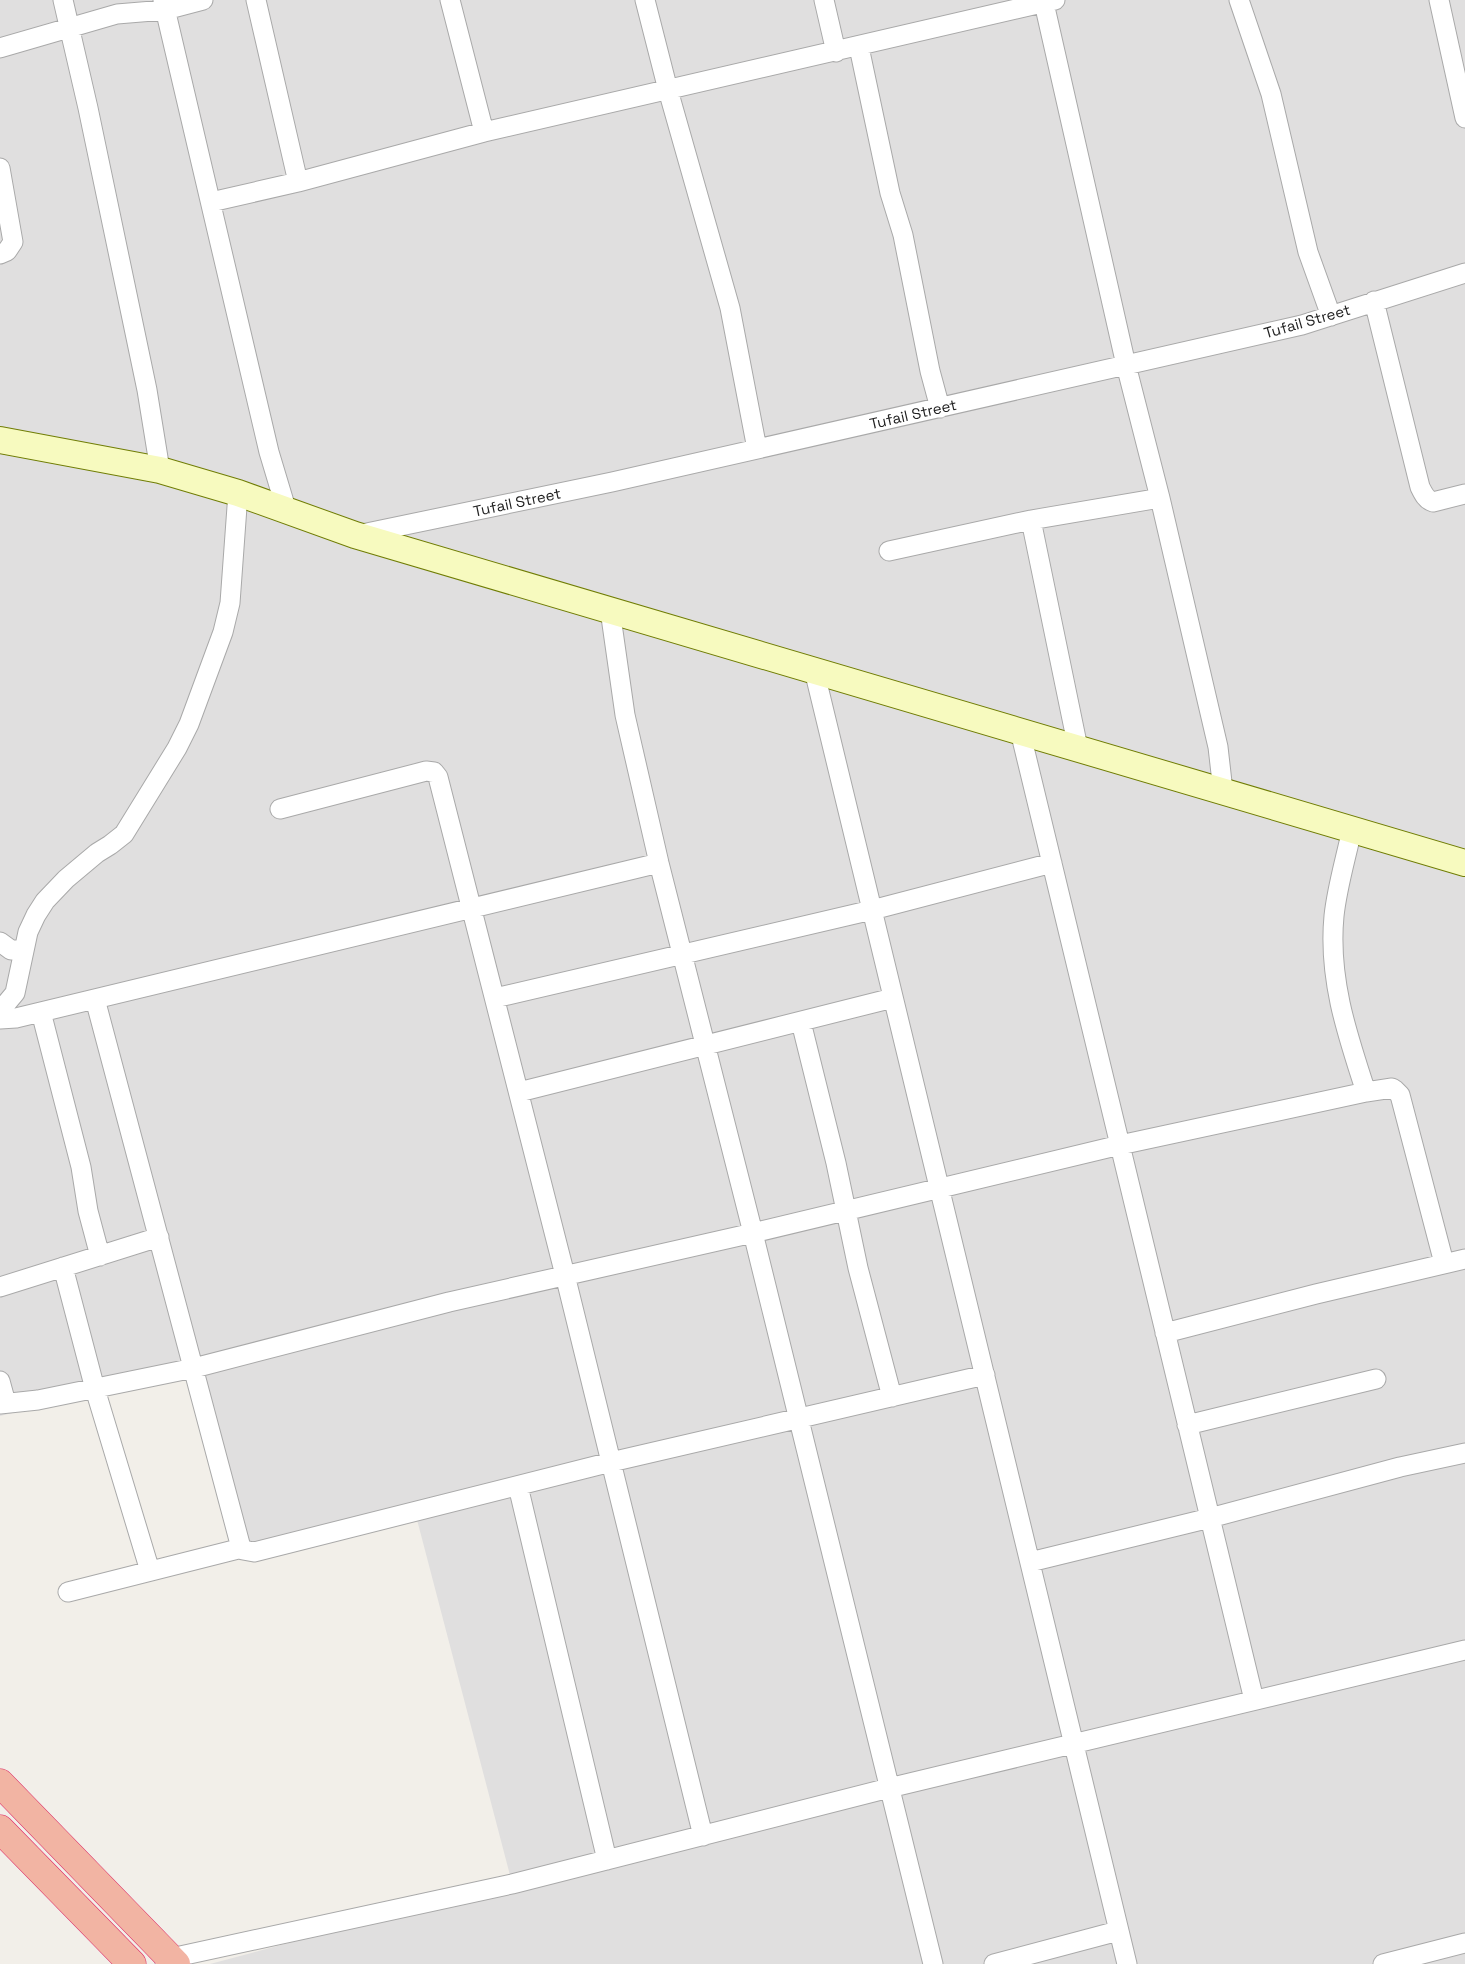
<svg xmlns="http://www.w3.org/2000/svg" width="1465" height="1964" viewBox="0 0 1465 1964" font-family="'Space Grotesk',sans-serif">
  <style>
    .residential { fill: #e0dfdf }
    .lines { fill: none; stroke-linecap: round; stroke-linejoin: round }
    .minor-casing { stroke: #a9a9a9; stroke-width: 21 }
    .secondary-casing { stroke: #707d05; stroke-width: 28 }
    .trunk-casing { stroke: #dc2a67; stroke-width: 29 }
    .minor { stroke: #fff; stroke-width: 19 }
    .secondary { stroke: #f7fabf; stroke-width: 26 }
    .trunk { stroke: #f2b4a3; stroke-width: 28 }
    .labels { text-anchor: middle; dominant-baseline: central; stroke-width: 4; stroke-linejoin: round; paint-order: stroke }
    .street-label { font-size: 15px; fill: #222; stroke: #fff }
  </style>
  <rect width="100%" height="100%" fill="#f2efe9"/>
  <path class="residential" d="M0,0H1465V1964H210L512,1883L415,1512L251,1552L194,1369L0,1416Z"/>
  <g class="lines">
    <defs>
      <path id="minor" d="M63,0L88,108L147,390L160,470
        M163,0L269,452L287,512
        M256,0L298,182
        M450,0L484,132
        M645,0L668,90L730,308L757,449
        M824,0L836,52
        M1239,0L1271,94L1308,252L1331,316
        M1439,0L1465,118
        M1044,3L1126,365L1160,498L1218,747L1223,791
        M859,47L890,193L903,235L930,371L940,408
        M0,48L117,14L165,10L203,0
        M0,168L13,242L7,251L0,254
        M211,202L298,182L484,132L1055,0
        M1374,301L1420,487C1423,493 1426,500 1433,502L1465,494
        M1031,520L1078,748
        M357,535L612,482L1302,325L1465,273
        M889,551L1031,520L1160,498
        M610,610L625,715L659,863L753,1233L933,1964
        M814,670L1127,1964
        M1020,731L1254,1700
        M280,809L426,771L434,772L438,777L565,1275L703,1836
        M0,942L11,950H24
        M495,998L872,910L1052,863
        M95,999L240,1544L243,1550L254,1552L611,1462L985,1375
        M0,1011L15,993L28,932L36,915L45,901L66,879L97,853L110,845L124,834L177,748L189,724L223,632L230,603L238,493
        M41,1012L81,1167L88,1211L100,1256
        M0,1019L16,1018L659,863
        M801,1022L836,1163L858,1268L892,1397
        M519,1092L893,998
        M1366,1092L1392,1088L1395,1090L1400,1095L1444,1263
        M63,1267L95,1389L150,1571
        M0,1287L159,1237
        M1165,1333L1316,1294L1465,1259
        M0,1381L6,1403
        M0,1404L38,1400L194,1368L449,1302L753,1233L1120,1145L1366,1092C1347,1034 1328,978 1334,916C1337,887 1346,858 1352,829
        M1187,1425L1376,1379
        M518,1486L607,1860
        M1030,1562L1210,1518L1400,1467L1465,1453
        M68,1592L242,1548
        M165,1964L171,1958L512,1884L889,1788L1465,1650
        M994,1964L1118,1931
        M1383,1964L1465,1943"/>
      <path id="secondary" d="M0,440L160,470L238,493L355,535L1465,863"/>
      <path id="trunk" d="M0,1783L176,1964
        M0,1829L132,1964"/>
    </defs>
    <use href="#minor" class="minor-casing"/>
    <use href="#secondary" class="secondary-casing"/>
    <use href="#trunk" class="trunk-casing"/>
    <use href="#minor" class="minor"/>
    <use href="#secondary" class="secondary"/>
    <use href="#trunk" class="trunk"/>
  </g>
  <g class="labels">
    <g class="street-label">
      <text transform="translate(1307 321) rotate(-16)">Tufail Street</text>
      <text transform="translate(913 414) rotate(-13)">Tufail Street</text>
      <text transform="translate(517 502) rotate(-12)">Tufail Street</text>
    </g>
  </g>
</svg>
